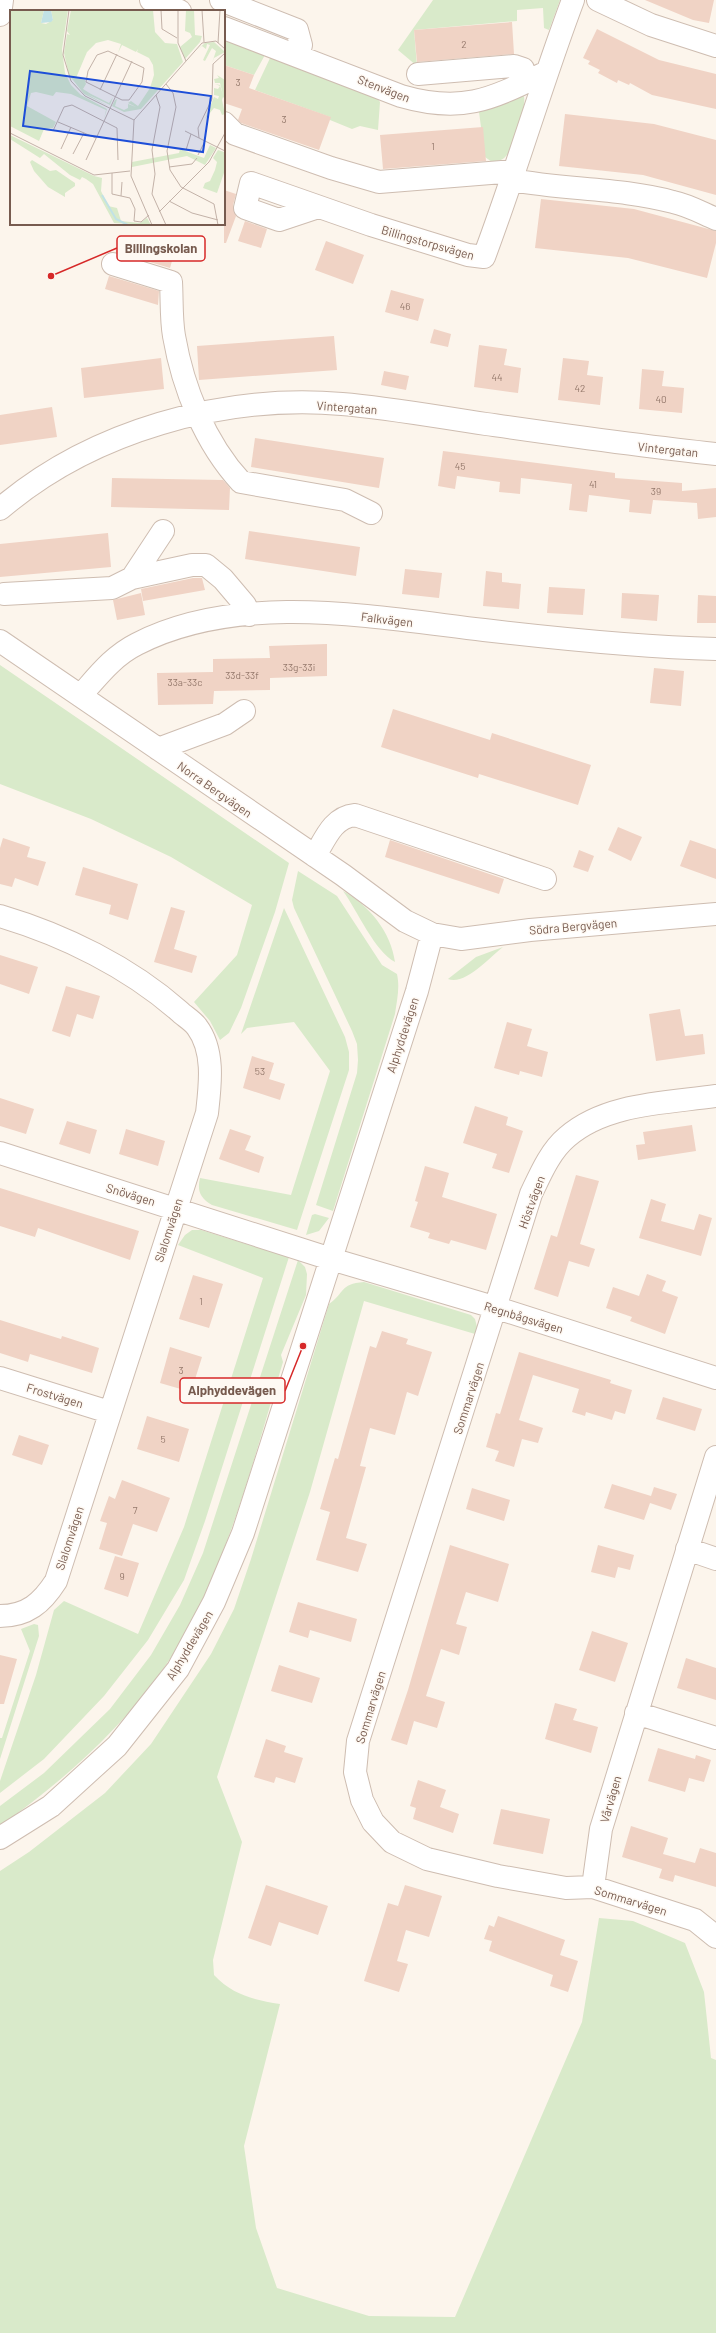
<svg xmlns="http://www.w3.org/2000/svg" width="716" height="2333" viewBox="0 0 716 2333" font-family="Barlow,sans-serif">
  <style>
    .green { fill: #d9eaca }
    .building { fill: #f0d3c5 }
    .lines { fill: none; stroke-linecap: round; stroke-linejoin: round }
    .minor-casing { stroke: #cebdb1; stroke-width: 24 }
    .minor { stroke: #fff; stroke-width: 22 }
    .labels { text-anchor: middle; dominant-baseline: central; stroke-width: 3; stroke-linejoin: round; paint-order: stroke }
    .number-label { font-size: 10px; fill: #95796c }
    .street-label { font-size: 12px; fill: #775b4f; stroke: #fef9f3 }
    .inset-river { fill: none; stroke: #c1e2e5; stroke-width: 2 }
    .inset-road { fill: none; stroke: #c3b2a8; stroke-width: 1 }
    .view { fill: #1d4ed8; fill-opacity: 0.15; stroke: #1d4ed8; stroke-width: 2 }
    .inset-edge { fill: none; stroke: #775b4f; stroke-width: 2 }
    .leader { fill: none; stroke: #d62828; stroke-width: 1.5 }
    .callout-dot { fill: #d62828; stroke: #fef9f3; stroke-width: 1.5 }
    .callout { fill: #fef9f3; stroke: #d62828; stroke-width: 1.5 }
    .callout-label { font-size: 13px; text-anchor: middle; font-weight: bold; fill: #775b4f }
  </style>
  <rect width="100%" height="100%" fill="#fcf5ec"/>
  <path class="green" d="M433,0H560L549,30L544,28L543,8L517,10V21L414,30L417,66L398,50Z
    M224,38L266,53L254,75L224,65Z
    M271,56L377,98L380,102L378,130L360,126L352,129L330,120V117L255,90Z
    M523,95C529,100 513,150 506,156C503,160 496,162 492,162L485,157L479,112Z
    M0,665L289,863L275,912L241,1008L229,1033L220,1040L210,1021L194,1002L237,955L252,905L171,857L91,819L0,784Z
    M298,871L337,896L382,965L397,974C400,988 397,1000 395,1014L333,1211L316,1205L357,1073L358,1060L357,1044L352,1031L294,908L292,900Z
    M343,891C369,905 391,932 395,962C375,952 357,910 343,891Z
    M284,908L345,1037L349,1052V1070L297,1230L212,1205C200,1198 197,1191 200,1178L291,1195L330,1071L294,1022L247,1028L241,1034Z
    M503,947C491,956 465,986 448,979L476,957Z
    M315,1214L329,1218L319,1231L306,1235L312,1215Z
    M192,1230H201L289,1257L205,1521L184,1580L148,1640L104,1696L44,1759L0,1793V1781L36,1675L54,1610L64,1601L138,1634L184,1527L263,1278L178,1245L185,1235Z
    M298,1260L305,1267L307,1274L306,1295L281,1355L283,1362C258,1445 236,1531 198,1610C155,1699 79,1770 0,1826V1806L44,1773L110,1709L151,1655L180,1605L203,1553Z
    M364,1282L471,1315L475,1319L477,1327L475,1334L364,1301L310,1492L217,1777L242,1842L213,1960L214,1975C233,1995 254,2000 280,2004L244,2146L256,2228L277,2288L369,2316L455,2317L582,2022L599,1918L633,1921L685,1943L704,1992L711,2058L716,2060V2333H0V1871L29,1852L105,1793L151,1744L211,1654L234,1609L251,1559L329,1304C345,1293 339,1284 364,1282Z
    M34,1624L38,1625L39,1636L0,1759V1738H2L30,1651L21,1629Z"/>
  <path class="building" d="M645,0H714L709,23L693,20Z
    M512,22L514,54L417,62L414,30Z
    M597,29L659,60L716,74V109L652,95L630,83L629,85L618,80L617,83L598,73L600,70L588,64L590,61L583,58Z
    M224,65L254,75L249,88L331,117L319,150L241,123L238,120L242,109L224,103Z
    M565,114L654,124L716,140V195L643,175L559,166Z
    M483,127L486,161L383,169L380,135Z
    M224,190L236,194L233,205L236,216L226,243H224Z
    M541,199L634,209L716,231V243L707,278L628,258L535,248Z
    M245,221L267,229L261,248L238,241Z
    M120,238L174,254L170,268L116,252Z
    M326,241L364,255L353,284L315,270Z
    M109,276L159,291L158,305L105,289Z
    M391,290L424,299L418,321L385,312Z
    M434,329L451,334L448,347L430,343Z
    M334,336L337,370L199,380L197,346Z
    M479,345L507,349L504,365L521,368L518,393L474,387Z
    M161,358L164,389L84,398L81,368Z
    M563,358L589,361L587,375L603,377L600,405L558,400Z
    M642,369L664,371L662,386L684,388L682,413L639,409Z
    M384,371L409,376L406,390L381,385Z
    M52,407L57,437L0,445V415Z
    M255,438L384,458L379,488L251,467Z
    M443,451L615,473V478L682,483V491L716,488V517L698,519L697,503L653,500L651,514L629,512L630,500L589,495L587,512L569,510L572,484L521,478L520,494L499,492L500,482L457,476L455,489L438,486Z
    M112,478L223,480L230,488L229,510L111,507Z
    M249,531L360,547L356,576L245,559Z
    M108,533L111,567L0,577V544Z
    M405,569L442,573L439,598L402,594Z
    M486,571L502,573V582L521,584L519,609L483,606Z
    M193,578H202L205,590L143,601L141,589Z
    M549,587L585,589L583,615L547,613Z
    M141,593L145,615L117,620L113,600Z
    M622,593L659,595L657,621L621,618Z
    M698,595L716,596V623H697Z
    M327,644V676L270,678V690L214,691L213,704L158,705L157,673L213,672V659L270,658L269,646Z
    M654,668L684,671L681,706L650,703Z
    M393,709L490,740L492,733L591,765L578,805L479,774L478,778L381,747Z
    M618,827L642,837L631,861L608,850Z
    M3,838L30,847L27,857L46,862L38,886L15,878L12,887L0,884V848Z
    M390,840L504,879L499,894L385,857Z
    M690,840L716,849V879L680,866Z
    M579,850L594,856L588,872L573,867Z
    M83,867L138,884L128,920L109,914L111,905L75,895Z
    M171,907L185,911L174,949L197,956L192,973L154,962Z
    M0,955L38,967L29,994L0,984Z
    M66,986L100,996L93,1019L77,1014L70,1037L52,1031Z
    M680,1009L685,1036L703,1034L705,1054L656,1061L649,1014Z
    M507,1022L532,1029L527,1046L548,1052L542,1077L520,1071L519,1075L494,1068Z
    M252,1056L274,1063L269,1079L285,1084L280,1100L243,1088Z
    M0,1098L34,1109L26,1134L0,1126Z
    M475,1106L508,1117L506,1125L523,1131L509,1173L492,1168L497,1154L463,1143Z
    M67,1121L97,1130L90,1154L59,1144Z
    M692,1125L696,1151L638,1160L636,1145L645,1144L643,1132Z
    M126,1129L165,1141L158,1166L119,1154Z
    M230,1129L251,1136L245,1150L264,1157L259,1173L219,1159Z
    M425,1166L449,1173L442,1197L497,1214L486,1250L451,1240L449,1244L428,1238L430,1233L410,1227L418,1202L415,1201Z
    M576,1175L599,1181L580,1244L595,1249L589,1267L569,1261L558,1297L534,1289L551,1235L557,1237Z
    M0,1188L139,1231L130,1260L38,1228L35,1237L0,1226Z
    M651,1199L666,1204L661,1221L694,1230L699,1214L712,1218L701,1256L639,1238Z
    M647,1274L666,1281L662,1291L678,1297L665,1334L630,1321L632,1317L606,1308L613,1287L639,1296Z
    M193,1275L223,1284L209,1328L179,1319Z
    M0,1320L61,1339L62,1336L99,1348L92,1373L30,1354L28,1362L0,1353Z
    M382,1331L408,1339L406,1344L432,1352L418,1396L407,1392L395,1435L370,1428L360,1466L366,1467L346,1538L367,1544L358,1572L316,1560L330,1512L320,1509L335,1458L338,1459L370,1346L376,1348Z
    M170,1347L202,1357L191,1392L160,1383Z
    M519,1352L611,1380L610,1383L632,1390L625,1414L615,1411L612,1420L586,1412L585,1416L572,1412L579,1389L533,1375L519,1420L543,1428L538,1443L522,1439L514,1467L495,1461L499,1451L486,1447L496,1413L500,1414Z
    M663,1397L702,1409L695,1431L656,1419Z
    M147,1416L189,1429L179,1462L137,1449Z
    M19,1435L49,1445L42,1465L12,1455Z
    M122,1480L170,1498L157,1532L133,1524L122,1556L99,1549L107,1523L100,1521L109,1496L115,1499Z
    M612,1484L651,1496L654,1487L677,1494L671,1510L650,1503L644,1520L604,1508Z
    M472,1488L510,1500L504,1521L466,1509Z
    M450,1545L509,1564L498,1602L466,1592L456,1624L467,1627L459,1655L441,1649L426,1696L445,1702L437,1728L414,1721L407,1745L391,1740L408,1690Z
    M598,1545L634,1555L630,1570L618,1567L615,1578L591,1572Z
    M115,1556L139,1563L128,1597L104,1589Z
    M298,1602L357,1619L351,1642L310,1630L308,1638L289,1632Z
    M592,1631L628,1643L615,1682L579,1670Z
    M0,1655L17,1659L4,1704H0Z
    M686,1658L716,1668V1700L677,1688Z
    M279,1665L320,1678L312,1703L271,1691Z
    M555,1703L577,1709L573,1720L598,1727L591,1753L545,1739Z
    M266,1739L286,1746L284,1752L303,1758L295,1783L276,1777L274,1783L254,1777Z
    M658,1748L695,1759L696,1755L711,1760L704,1782L689,1778L685,1792L648,1781Z
    M418,1780L446,1790L440,1807L459,1814L453,1833L413,1819L416,1808L410,1806Z
    M501,1809L550,1819L543,1854L493,1844Z
    M631,1826L668,1838L663,1854L695,1863L700,1848L716,1853V1887L675,1875L673,1882L659,1878L662,1869L622,1857Z
    M266,1885L328,1906L318,1935L279,1922L271,1946L248,1938Z
    M405,1885L442,1896L429,1937L406,1930L397,1961L408,1964L399,1992L364,1981L388,1903L398,1906Z
    M498,1916L565,1940L560,1955L578,1961L568,1992L550,1986L553,1975L489,1951L492,1941L484,1939L489,1925L494,1927Z"/>
  <g class="lines">
    <defs>
      <path id="minor" d="M151,0L180,11
        M221,0L297,30L301,45L298,55
        M598,0L651,25L716,46
        M0,15L2,0
        M224,28L401,96C463,114 491,99 547,72
        M418,74L514,66L523,69L527,82
        M224,123L235,134L331,168L379,182L515,171
        M512,180C566,190 621,188 673,202C688,205 702,213 716,219
        M318,207L279,220L245,208L251,183L371,225L468,255L484,257C516,172 541,85 573,0
        M113,264L171,282C172,299 171,319 174,336C183,388 205,443 241,482L345,500L371,513
        M0,509C91,431 223,394 342,404C390,408 438,417 486,424C563,435 639,446 716,454
        M132,578L163,531
        M4,594L112,588L132,578L192,565H206L223,579L245,605L249,615
        M0,641L343,875L405,921L432,934L461,939L530,930L716,914
        M81,695C98,676 113,656 137,644C240,591 374,617 484,630C561,639 638,647 716,649
        M158,749L225,724L244,711
        M315,856C325,839 333,817 355,815L545,879
        M0,916C64,935 129,967 179,1011C184,1016 193,1021 197,1027C215,1051 210,1086 207,1113L56,1581C42,1603 27,1616 0,1616
        M716,1096C667,1103 606,1103 567,1137C550,1151 540,1175 531,1194L358,1741L355,1772L362,1800L373,1822L392,1842L427,1859L498,1876L566,1888L593,1887L695,1920L716,1937
        M0,1153L331,1259L497,1308L716,1378
        M0,1378L109,1412
        M687,1549L716,1559
        M636,1713L716,1738
        M0,1838L51,1806L117,1746L178,1669L214,1602L243,1533L417,991L432,934
        M593,1887L601,1829L716,1457"/>
    </defs>
    <use href="#minor" class="minor-casing"/>
    <use href="#minor" class="minor"/>
  </g>
  <g class="labels">
    <g class="number-label">
      <text x="464" y="44">2</text>
      <text x="238" y="82">3</text>
      <text x="284" y="119">3</text>
      <text x="433" y="146">1</text>
      <text x="405" y="306">46</text>
      <text x="497" y="377">44</text>
      <text x="580" y="388">42</text>
      <text x="661" y="399">40</text>
      <text x="460" y="466">45</text>
      <text x="593" y="484">41</text>
      <text x="656" y="491">39</text>
      <text x="299" y="667">33g-33i</text>
      <text x="242" y="675">33d-33f</text>
      <text x="185" y="682">33a-33c</text>
      <text x="260" y="1071">53</text>
      <text x="201" y="1301">1</text>
      <text x="181" y="1370">3</text>
      <text x="163" y="1439">5</text>
      <text x="135" y="1510">7</text>
      <text x="122" y="1576">9</text>
    </g>
    <g class="street-label">
      <text transform="translate(384 88) rotate(21)">Stenvägen</text>
      <text transform="translate(428 242) rotate(16)">Billingstorpsvägen</text>
      <text transform="translate(347 407) rotate(4)">Vintergatan</text>
      <text transform="translate(668 449) rotate(6)">Vintergatan</text>
      <text transform="translate(387 619) rotate(7)">Falkvägen</text>
      <text transform="translate(215 789) rotate(35)">Norra Bergvägen</text>
      <text transform="translate(573 926) rotate(-5)">Södra Bergvägen</text>
      <text transform="translate(402 1035) rotate(-72)">Alphyddevägen</text>
      <text transform="translate(131 1194) rotate(17)">Snövägen</text>
      <text transform="translate(531 1202) rotate(-70)">Höstvägen</text>
      <text transform="translate(168 1230) rotate(-72)">Slalomvägen</text>
      <text transform="translate(524 1317) rotate(17)">Regnbågsvägen</text>
      <text transform="translate(55 1395) rotate(17)">Frostvägen</text>
      <text transform="translate(468 1398) rotate(-72)">Sommarvägen</text>
      <text transform="translate(69 1538) rotate(-72)">Slalomvägen</text>
      <text transform="translate(189 1645) rotate(-59)">Alphyddevägen</text>
      <text transform="translate(370 1707) rotate(-73)">Sommarvägen</text>
      <text transform="translate(610 1799) rotate(-74)">Vårvägen</text>
      <text transform="translate(631 1900) rotate(17)">Sommarvägen</text>
    </g>
  </g>
  <g transform="translate(10 10)">
    <rect width="215" height="215" fill="#fcf5ec"/>
    <path d="M1,0H34L31,13L36,14L43,10L41,0H58L52,39L55,63L61,75L71,85L97,99L94,109L96,100L61,84L46,82L43,86L26,82L21,83L17,96L46,112L43,118L34,119L29,131L0,116ZM61,0H143L145,22L155,33L167,34L173,52L131,99L114,102L102,96L105,90L107,89L105,96L114,100L118,98V94L126,97L118,93L121,91L128,96L140,78L144,65L143,55L139,48L127,42L128,39L126,42L112,35L108,43L111,34L98,30L86,33L77,42L66,68L75,70L76,74L73,79L81,84L99,93L103,87L100,95L77,84L98,96L74,84L59,65L54,43L57,24L60,25L57,21ZM176,0H184L185,25L192,26L190,32L175,49L170,37L182,27L180,23L175,21ZM204,32L215,42L204,48L202,53L206,41L202,38L195,51L193,50L200,35L197,34L196,39L192,36L187,40L195,33ZM207,65L215,70V89L213,87L212,90L215,104L212,105L210,100L204,98L195,109L204,87L208,89L209,86L204,85V78L208,79L210,76L205,74L210,75L213,85L210,73H205L204,69L209,68ZM0,125L84,166L92,168L91,181L98,196L107,198L111,211L130,213L137,208L141,215L104,213L83,174L76,169L72,167L70,170L60,165L34,144L30,148L0,129ZM200,135L206,138L195,155L177,146L122,157V152L169,143L170,139L194,148ZM208,140L214,142L215,160L207,183L193,178L195,173L200,171L205,160L207,152L203,148ZM22,150L40,161L46,160L65,173V176L55,183V187L38,177L24,161L20,152Z" fill="#d9eaca"/>
    <path d="M34,0H41L43,10L41,12L31,13Z" fill="#c1e2e5"/>
    <path class="inset-river" d="M92,185L106,209L118,215"/>
    <path class="inset-road" d="M59,0L53,45L61,71L75,86L124,110M151,0L152,19L167,28M168,0V33L176,51M192,0L194,32M208,33L210,0M98,41L134,58L132,72L119,90H112L76,72L78,61L87,45ZM156,74L163,83L166,97L157,141L160,160L171,177L204,194L208,215M90,80L107,44M146,85L150,97L142,140L145,164L142,184L156,215M124,110L192,33L206,31L215,39M124,110L121,166L142,215M48,112L86,128M43,121L54,97L62,95L107,118L108,150M175,121L215,141M0,123L84,165L120,161M189,128L188,118L202,89L203,54L215,43M51,139L61,117M176,140L181,124M63,144L74,123M188,145L195,131M76,150L122,51M159,157L182,154L187,148M102,163V184L120,188L125,199L124,211L131,212L139,205M111,186L112,172M159,191L182,203L208,210M149,202L199,152L215,123"/>
    <path class="view" d="M20,61L201,86L193,142L13,116Z"/>
    <rect width="215" height="215" class="inset-edge"/>
  </g>
  <path class="leader" d="M51 276L117 248M303 1346L285 1391"/>
  <g class="callout-dot">
    <circle cx="51" cy="276" r="4"/>
    <circle cx="303" cy="1346" r="4"/>
  </g>
  <g class="callout">
    <rect x="117" y="236" width="88" height="25" rx="4"/>
    <rect x="180" y="1378" width="105" height="25" rx="4"/>
  </g>
  <g class="callout-label">
    <text x="161" y="253">Billingskolan</text>
    <text x="232" y="1395">Alphyddevägen</text>
  </g>
</svg>
